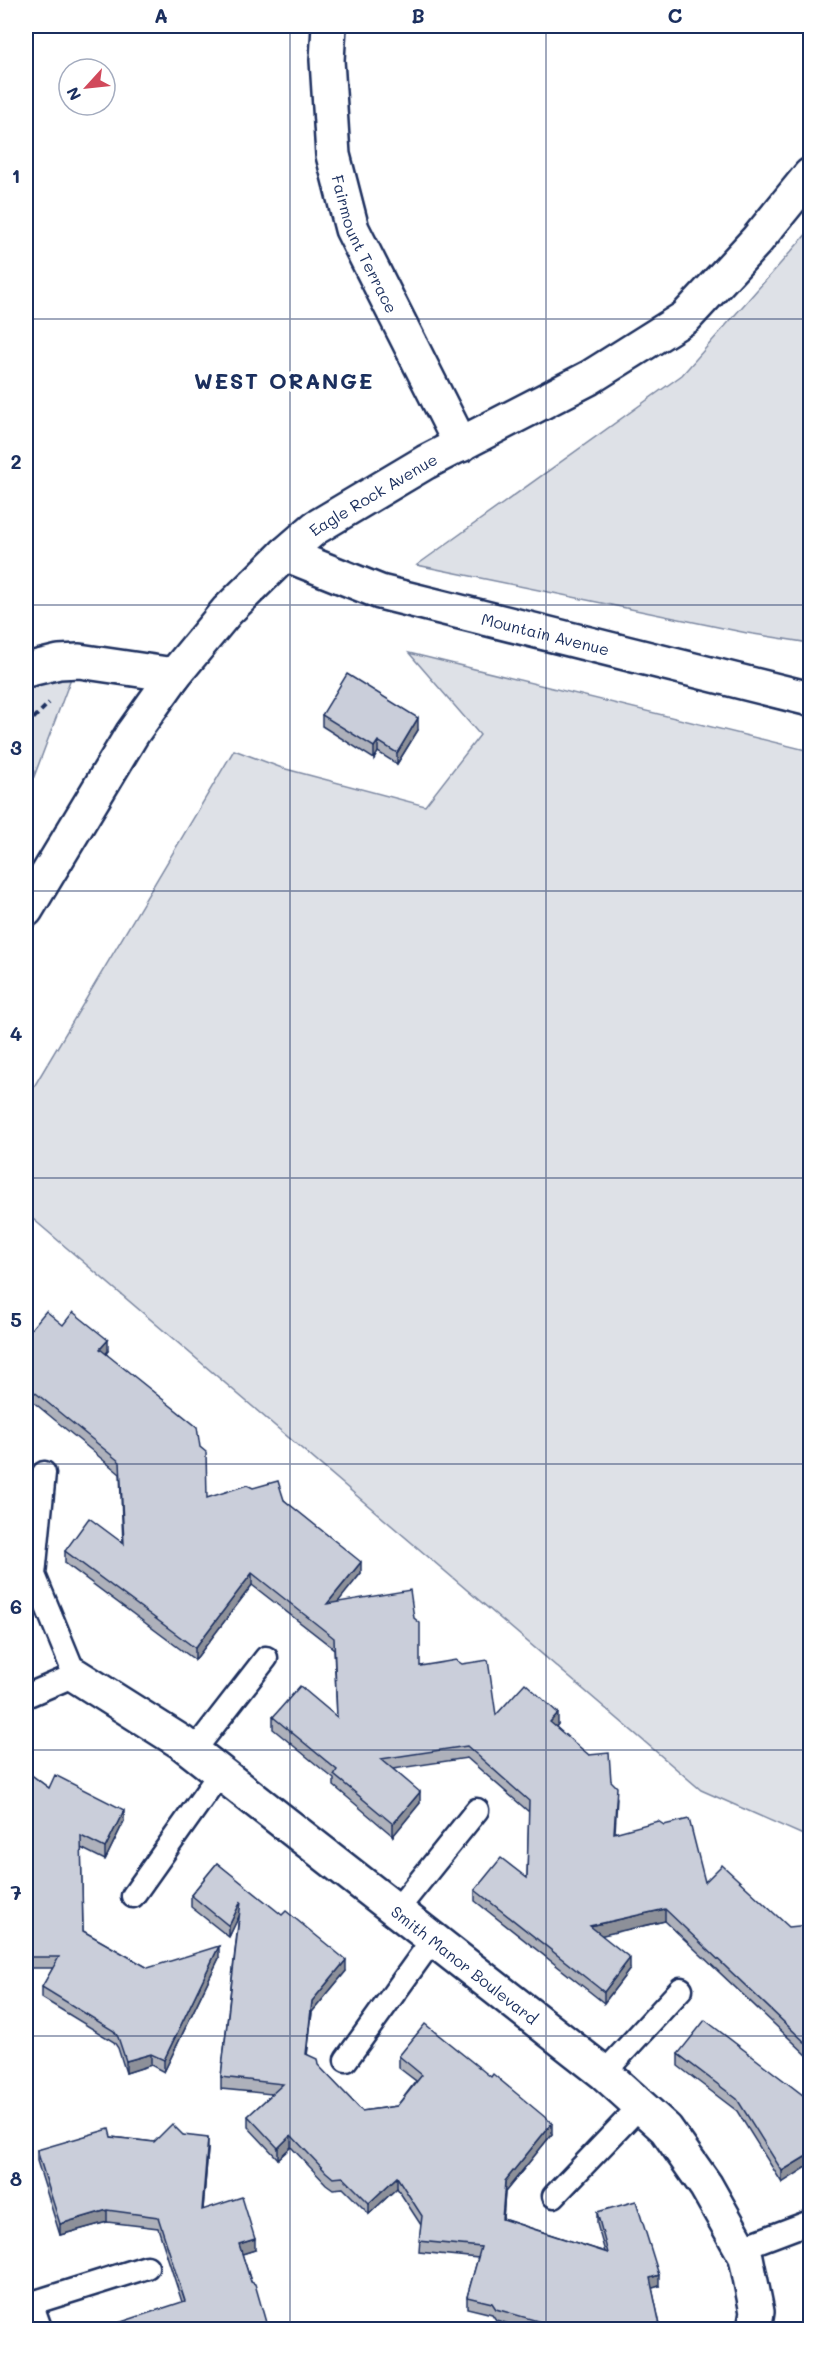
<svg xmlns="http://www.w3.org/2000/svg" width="836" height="2355" font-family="Mali,sans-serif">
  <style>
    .green { fill: #dee1e7; stroke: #7c88a2; stroke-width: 1.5 }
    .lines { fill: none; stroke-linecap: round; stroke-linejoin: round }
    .service-casing { stroke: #1b2f5e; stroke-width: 27 }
    .minor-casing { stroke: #1b2f5e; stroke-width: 38 }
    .primary-casing { stroke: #1b2f5e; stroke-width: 38 }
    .path { stroke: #1b2f5e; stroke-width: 4; stroke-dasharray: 6 4.5; stroke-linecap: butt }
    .service { stroke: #fff; stroke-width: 22 }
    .minor { stroke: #fff; stroke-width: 33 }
    .primary { stroke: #fff; stroke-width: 33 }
    .wall { fill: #aeb1bb; stroke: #1b2f5e; stroke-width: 1.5 }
    .shaded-wall { fill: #8d9099; stroke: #1b2f5e; stroke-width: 1.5 }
    .building { fill: #caceda; stroke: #1b2f5e; stroke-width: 1.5 }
    .grid { fill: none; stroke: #1b2f5e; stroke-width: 1.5; stroke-opacity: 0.55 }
    .labels { text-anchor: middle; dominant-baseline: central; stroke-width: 6; stroke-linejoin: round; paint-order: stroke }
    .street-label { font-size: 16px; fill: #1b2f5e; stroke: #fff }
    .district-label { font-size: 22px; font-weight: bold; letter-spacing: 1.5px; fill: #1b2f5e; stroke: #fff }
    .neatline { fill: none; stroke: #1b2f5e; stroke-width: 2 }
    .grid-label { font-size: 20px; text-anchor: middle; font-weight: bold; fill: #1b2f5e }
  </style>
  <rect width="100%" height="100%" fill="#fff"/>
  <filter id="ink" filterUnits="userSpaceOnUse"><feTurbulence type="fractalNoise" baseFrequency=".0167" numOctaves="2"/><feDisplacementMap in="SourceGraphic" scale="12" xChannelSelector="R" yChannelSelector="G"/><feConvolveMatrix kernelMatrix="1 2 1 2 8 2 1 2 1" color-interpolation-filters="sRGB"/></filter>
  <g filter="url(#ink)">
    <!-- green -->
    <g class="green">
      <polygon points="810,230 810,643 747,633 417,565 682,375"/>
      <polygon points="409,653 810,751 810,1838 701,1790 26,1213 26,1100 234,750 282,768 425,806 480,735"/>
      <polygon points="74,670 26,798 26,680"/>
    </g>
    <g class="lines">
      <!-- service casing -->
      <g class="service-casing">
        <g id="service">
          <polyline points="26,1696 75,1675 34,1575 44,1473"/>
          <polyline points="193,1752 266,1658"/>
          <polyline points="133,1896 220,1773"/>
          <polyline points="396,1911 477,1810"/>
          <polyline points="346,2060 433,1939"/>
          <polyline points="604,2073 681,1989"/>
          <polyline points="554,2196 641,2105"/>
          <polyline points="741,2248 810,2222"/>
          <polyline points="26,2305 147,2267"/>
        </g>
      </g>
      <!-- minor casing -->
      <g class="minor-casing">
        <g id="minor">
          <path id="s1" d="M329,26L327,60L333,155L352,229L461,445"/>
          <path id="s2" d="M285,554L380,592L810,699"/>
          <polyline points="26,670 59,662 79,661 174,675"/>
          <path id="s3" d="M75,1675L181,1742L604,2073L666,2129L706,2186L746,2257L757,2312L754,2330"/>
          <polyline points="26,2305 35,2330"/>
        </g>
      </g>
      <!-- primary casing -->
      <g class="primary-casing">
        <g id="primary">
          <path id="s4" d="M26,910L132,734L174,675L227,611L285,554L315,528L426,462L589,378L686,317L757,240L810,175"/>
        </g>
      </g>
      <!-- path -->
      <polyline class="path" points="26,726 49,703"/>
      <!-- service -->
      <use href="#service" class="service"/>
      <!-- minor -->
      <use href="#minor" class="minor"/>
      <!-- primary -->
      <use href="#primary" class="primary"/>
    </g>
    <!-- wall -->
    <g class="wall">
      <polygon points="322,715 418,730 397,764 378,752 374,759 322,726"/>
      <polygon points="63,1325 108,1351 106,1353 207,1498 253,1488 284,1500 361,1573 337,1602 420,1666 496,1715 558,1724 556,1727 611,1781 617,1798 615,1833 705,1882 810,1948 810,2058 665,1921 601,1935 630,1969 604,2003 475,1901 475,1890 527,1878 529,1812 467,1758 393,1769 420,1803 393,1836 334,1786 334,1779 273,1729 273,1717 337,1716 334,1649 252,1585 195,1660 65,1563 65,1551 123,1543 120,1474 26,1396 26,1335"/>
      <polygon points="26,1771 49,1788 124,1821 105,1860 81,1848 83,1931 148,1968 219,1958 164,2072 151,2065 126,2073 118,2048 114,2042 42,1998 42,1987 53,1968 26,1968"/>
      <polygon points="217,1863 346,1971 312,2012 307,2054 362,2111 397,2106 416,2081 399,2068 399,2056 552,2134 505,2192 503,2219 605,2252 597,2224 597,2212 659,2286 652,2288 661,2330 529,2330 496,2320 492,2314 467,2308 467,2297 478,2258 419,2252 421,2225 397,2188 369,2214 343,2188 333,2189 326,2184 291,2147 278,2159 248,2127 248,2116 272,2094 221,2089 221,2077 239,1915 229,1937 191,1907 191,1895"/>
      <polygon points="678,2054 810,2130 808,2132 782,2183 737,2111 678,2066"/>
      <polygon points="183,2135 208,2149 203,2209 255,2250 242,2254 267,2330 182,2302 158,2228 107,2222 60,2235 37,2161 37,2150 111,2137 154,2142"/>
    </g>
    <!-- shaded-wall -->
    <g class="shaded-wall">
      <polygon points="418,718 418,730 397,764 397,753"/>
      <polygon points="378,741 378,752 374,759 374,747"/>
      <polygon points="108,1340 108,1351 100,1360 100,1349"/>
      <polygon points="361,1562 361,1573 327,1616 327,1604"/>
      <polygon points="252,1573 252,1585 195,1660 195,1648"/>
      <polygon points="558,1713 558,1724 550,1733 550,1722"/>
      <polygon points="420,1792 420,1803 393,1836 393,1824"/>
      <polygon points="124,1810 124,1821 105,1860 105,1848"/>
      <polygon points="241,1901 241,1912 229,1937 229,1926"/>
      <polygon points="665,1909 665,1921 590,1938 590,1926"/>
      <polygon points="219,1946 219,1958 164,2072 164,2060"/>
      <polygon points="630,1958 630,1969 604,2003 604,1992"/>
      <polygon points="346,1960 346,1971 312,2012 306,2065 306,2054 312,2001"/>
      <polygon points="151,2054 151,2065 126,2073 126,2061"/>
      <polygon points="810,2119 810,2130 803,2135 803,2124"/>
      <polygon points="552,2123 552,2134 505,2192 502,2230 505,2181"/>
      <polygon points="291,2135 291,2147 278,2159 278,2148"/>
      <polygon points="208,2138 208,2149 202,2221 202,2210"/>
      <polygon points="810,2154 810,2165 782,2183 782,2171"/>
      <polygon points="397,2177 397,2188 369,2214 369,2203"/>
      <polygon points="107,2210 107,2222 60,2235 60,2224"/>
      <polygon points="255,2239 255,2250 239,2255 239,2244"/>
      <polygon points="659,2275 659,2286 650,2289 650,2278"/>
    </g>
    <!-- building -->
    <g class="building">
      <polygon points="347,674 418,718 397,753 378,741 374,747 322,715"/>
      <polygon points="46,1311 63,1325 73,1312 108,1340 100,1349 197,1427 200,1447 206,1452 207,1498 247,1485 253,1488 278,1481 284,1500 361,1562 327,1604 410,1590 414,1618 420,1623 420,1666 456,1660 462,1664 488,1660 496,1715 525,1683 558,1713 550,1722 589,1755 609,1753 611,1781 617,1787 614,1833 658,1821 664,1825 689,1819 705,1882 722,1865 789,1927 808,1925 810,1948 810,2047 665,1909 590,1926 630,1958 604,1992 475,1890 501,1858 527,1878 529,1801 467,1746 381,1759 420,1792 393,1824 334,1775 337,1770 273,1717 300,1686 337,1717 334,1638 252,1573 195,1648 65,1551 89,1518 124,1544 120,1462 26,1385 26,1335"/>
      <polygon points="26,1771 49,1788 55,1775 124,1810 105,1848 81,1836 83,1931 148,1968 219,1946 164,2060 151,2054 126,2061 118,2037 114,2031 42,1987 59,1957 26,1957"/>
      <polygon points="217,1863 282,1915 286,1911 346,1960 312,2001 306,2054 317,2059 318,2065 362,2111 397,2106 422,2075 399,2056 425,2024 491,2077 493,2074 552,2123 505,2181 502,2219 608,2253 597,2212 636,2201 659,2275 650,2278 661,2330 547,2330 552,2325 496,2309 492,2303 467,2297 481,2247 419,2241 422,2216 397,2177 369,2203 343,2177 333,2178 326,2172 291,2135 278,2148 248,2116 283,2084 221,2077 241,1901 229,1926 191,1895"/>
      <polygon points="705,2020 808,2099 810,2103 810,2119 803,2124 810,2135 810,2154 782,2171 737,2099 678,2054"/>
      <polygon points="172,2124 183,2135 208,2138 202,2210 242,2197 255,2239 239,2244 251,2282 255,2284 267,2326 265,2330 97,2330 185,2301 158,2217 107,2210 60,2224 37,2150 109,2129 111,2137 154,2142"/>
    </g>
  </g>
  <!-- grid -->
  <path class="grid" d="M290,26V2330M546,26V2330M26,319H810M26,605H810M26,891H810M26,1178H810M26,1464H810M26,1750H810M26,2036H810"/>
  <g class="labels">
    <!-- street labels -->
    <g class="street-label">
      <text stroke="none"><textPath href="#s1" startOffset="224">Fairmount Terrace</textPath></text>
      <text stroke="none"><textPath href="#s4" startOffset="549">Eagle Rock Avenue</textPath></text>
      <text stroke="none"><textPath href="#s2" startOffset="273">Mountain Avenue</textPath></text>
      <text stroke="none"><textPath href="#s3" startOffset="486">Smith Manor Boulevard</textPath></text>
    </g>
    <!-- district labels -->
    <g class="district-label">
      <text x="284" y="380">WEST ORANGE</text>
    </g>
  </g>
  <!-- margin -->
  <rect width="836" height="2355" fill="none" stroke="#fff" stroke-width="66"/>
  <!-- north arrow -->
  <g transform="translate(87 87) rotate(243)"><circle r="28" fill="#ffffff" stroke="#a4acbf" stroke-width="1.5"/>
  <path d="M0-4.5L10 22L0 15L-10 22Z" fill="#d1495b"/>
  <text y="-9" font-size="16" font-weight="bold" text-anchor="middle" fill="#1b2f5e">N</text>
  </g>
  <rect x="33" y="33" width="770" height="2289" class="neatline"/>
  <g class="grid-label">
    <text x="161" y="23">A</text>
    <text x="418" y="23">B</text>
    <text x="675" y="23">C</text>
    <text x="16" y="183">1</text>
    <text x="16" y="469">2</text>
    <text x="16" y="755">3</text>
    <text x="16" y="1041">4</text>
    <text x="16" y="1327">5</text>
    <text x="16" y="1614">6</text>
    <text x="16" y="1900">7</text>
    <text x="16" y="2186">8</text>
  </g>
</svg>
